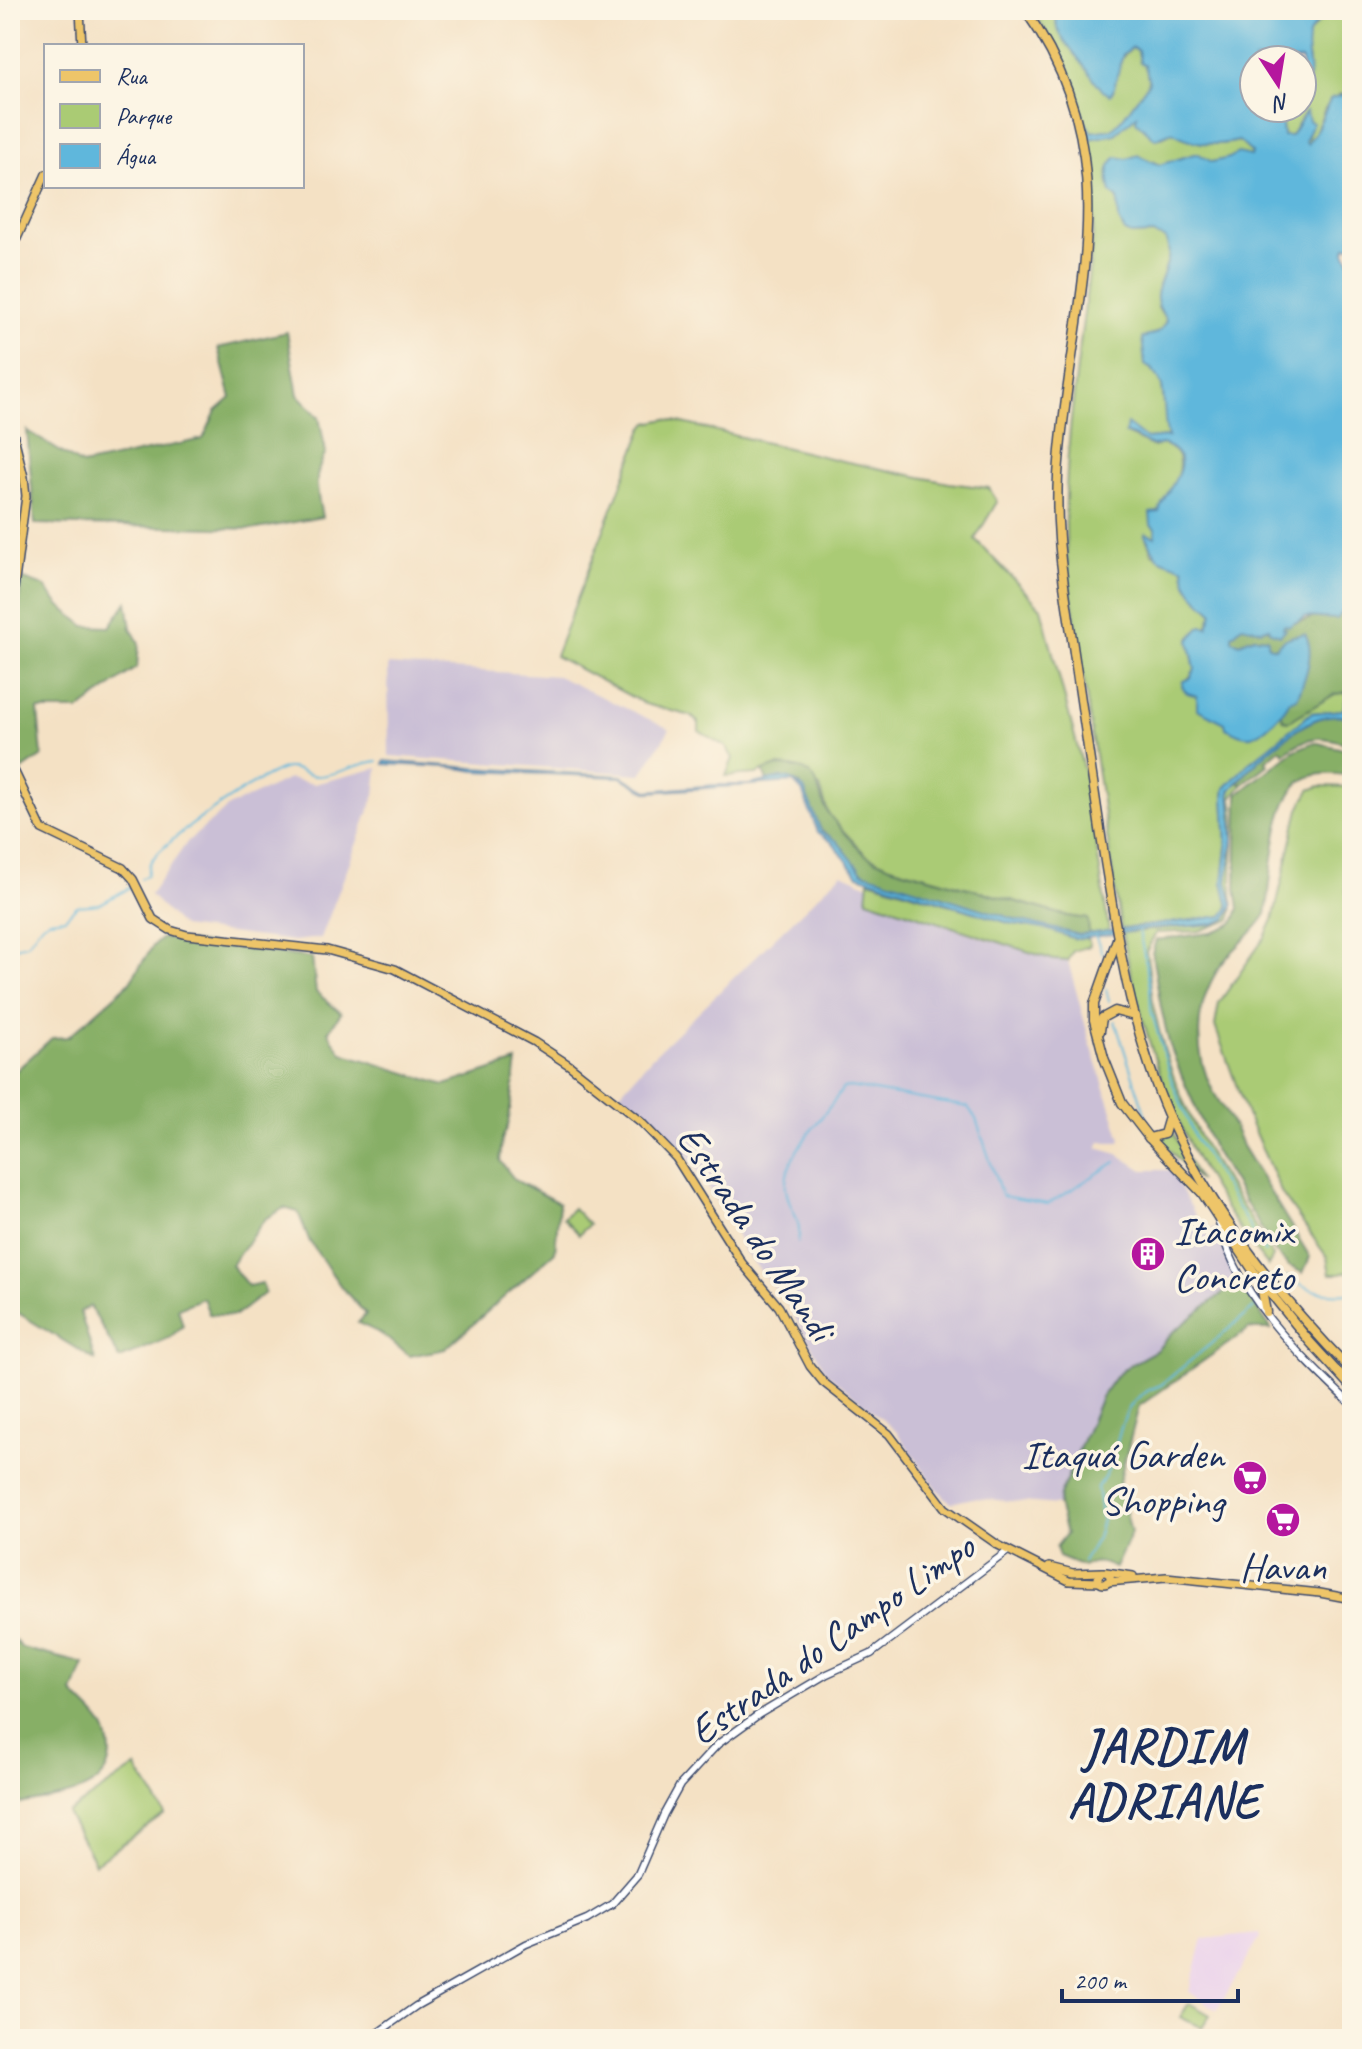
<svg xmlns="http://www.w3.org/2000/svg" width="1362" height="2049" font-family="Caveat,sans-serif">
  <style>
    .built { fill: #ead1ec }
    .industrial { fill: #cabfd6 }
    .green { fill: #aacb74; stroke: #627d69; stroke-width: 2 }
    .forest { fill: #87af66; stroke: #516f62; stroke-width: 2 }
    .water { fill: #5fb7dc; stroke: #3d739d; stroke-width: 2 }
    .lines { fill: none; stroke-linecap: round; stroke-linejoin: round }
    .stream { stroke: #5fb7dc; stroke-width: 2 }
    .minor-casing { stroke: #3c4a6d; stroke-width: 9 }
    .major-casing { stroke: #3c4a6d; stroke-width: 10 }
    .highway-casing { stroke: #3c4a6d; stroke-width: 11 }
    .minor { stroke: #fff; stroke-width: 6 }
    .major { stroke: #eec569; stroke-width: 7 }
    .highway { stroke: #eec569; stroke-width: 8 }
    .labels { text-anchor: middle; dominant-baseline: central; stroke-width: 7; stroke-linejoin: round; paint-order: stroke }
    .poi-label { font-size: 40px; fill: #1b2f5e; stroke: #fcf5e5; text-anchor: start }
    .street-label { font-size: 40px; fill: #1b2f5e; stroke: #fcf5e5 }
    .district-label { font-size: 48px; font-weight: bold; letter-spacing: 2px; fill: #1b2f5e; stroke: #fcf5e5 }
  </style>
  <rect width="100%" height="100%" fill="#fcf5e5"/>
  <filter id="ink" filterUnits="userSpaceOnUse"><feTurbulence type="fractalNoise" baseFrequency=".0125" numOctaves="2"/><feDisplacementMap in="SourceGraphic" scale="16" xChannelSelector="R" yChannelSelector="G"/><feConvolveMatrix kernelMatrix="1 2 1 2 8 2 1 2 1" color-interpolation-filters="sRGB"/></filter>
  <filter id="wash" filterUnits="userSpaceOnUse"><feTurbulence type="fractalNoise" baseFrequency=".006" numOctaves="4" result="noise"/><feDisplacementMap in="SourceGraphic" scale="32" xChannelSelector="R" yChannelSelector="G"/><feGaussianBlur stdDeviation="1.8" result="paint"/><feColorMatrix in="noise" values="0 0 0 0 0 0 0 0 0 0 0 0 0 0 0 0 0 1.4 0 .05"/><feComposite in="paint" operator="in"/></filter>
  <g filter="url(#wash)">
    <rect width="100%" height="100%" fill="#f4e1c4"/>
    <!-- built -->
    <polygon class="built" points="1258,1933 1260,1937 1217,2010 1189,1992 1203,1939"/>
    <!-- industrial -->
    <g class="industrial">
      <polygon points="388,665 557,676 670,729 641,774 389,756"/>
      <polygon points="378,768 375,795 321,938 293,941 182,927 150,895 188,841 230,806 289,779 314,784"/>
      <polygon points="842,873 868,885 867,899 976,936 1053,960 1068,961 1090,1042 1121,1139 1120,1142 1100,1142 1097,1148 1118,1154 1143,1170 1171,1170 1206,1235 1214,1227 1239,1280 1172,1333 1157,1350 1128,1366 1101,1397 1058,1505 973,1498 951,1503 938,1490 896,1431 827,1373 786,1302 744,1251 734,1228 689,1158 666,1132 620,1093 652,1057"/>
    </g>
    <!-- green -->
    <g class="green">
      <path d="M1033,10H1055L1057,28L1112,85C1122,70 1115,60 1133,47L1138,50L1140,62L1145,64L1149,82L1122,119L1112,129L1092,132L1085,122L1066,67Z"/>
      <path d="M1329,10H1352V98L1346,94H1340L1325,108L1315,133L1307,144L1305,142C1312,132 1309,122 1305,112L1291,136H1283L1282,123L1285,113L1293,108H1302V91C1308,84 1310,69 1309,60C1309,56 1306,52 1306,48C1305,29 1322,23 1329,10Z"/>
      <path d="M1133,115H1137L1158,139L1172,132C1192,144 1218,147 1239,141L1252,153L1251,156L1212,162L1194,154L1160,165L1138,155L1127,159L1118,203L1120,210L1119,221L1131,235L1153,234L1164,238L1168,243L1170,258L1165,268L1158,307L1166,320C1164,328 1159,332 1152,335L1153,368L1161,380L1168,437L1146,439L1130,428L1125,434L1154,447L1162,444C1183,452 1180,462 1177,482L1172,486L1159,512L1151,513L1157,530L1155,537L1145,535L1152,553L1184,568C1185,590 1197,598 1213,612L1207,627L1201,626L1189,640L1195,669L1187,681L1197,696V709L1257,734L1281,713L1284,720L1289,721L1335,694L1348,692L1343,710L1311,713L1248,764L1225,788L1224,797L1227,847L1223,882L1229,907L1223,916L1121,929L1069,580C1056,460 1084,343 1094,223V181L1089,139L1115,134Z"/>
      <polygon points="666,419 838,460 949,483 989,488 997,502 975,539 1041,608 1087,783 1109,931 1089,934 1087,919 1067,916 890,866 866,855 829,816 820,787 777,766 756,774 726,776 733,758 726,747 699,731 699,723 691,716 645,704 555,656 643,429 648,423"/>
      <path d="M1239,782L1242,785L1232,798C1238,829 1231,858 1232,888C1232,901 1235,907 1230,920L1199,931L1156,933L1146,952C1150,972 1151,993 1155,1013C1165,1060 1185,1110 1208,1152C1228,1188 1254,1220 1273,1257L1268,1266C1184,1164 1149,1062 1122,933L1213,924L1226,919L1232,910L1227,882L1233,839L1229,796L1232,787Z"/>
      <polygon points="1320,786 1352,787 1352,828 1346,889 1352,916 1352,1270 1340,1274 1330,1274 1327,1257 1282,1194 1247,1115 1215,1026 1219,1003 1265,937 1273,920 1299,809 1310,790"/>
      <polygon points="869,880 1009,923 1049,930 1075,939 1088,938 1090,946 1073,951 1068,961 1054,960 867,899"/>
      <polygon points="1171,1128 1199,1181 1161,1141"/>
      <polygon points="573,1208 589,1225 579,1234 563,1218"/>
      <polygon points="136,1767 165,1814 95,1863 67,1813"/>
      <polygon points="1189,2003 1210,2015 1202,2028 1180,2017"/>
    </g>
    <!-- forest -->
    <g class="forest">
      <path d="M287,332L298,395L319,417L326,453C312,477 317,491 322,517L257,529L35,524L27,431L82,465L203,439L216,411L231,398L218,348Z"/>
      <polygon points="21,578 44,586 60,606 85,626 110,627 127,602 131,628 139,643 137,667 79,710 38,710 42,756 22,770 10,745 10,660 18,629"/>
      <path d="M1349,597L1352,599V679L1348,692L1335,694L1289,721L1284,720L1281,713L1309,663L1293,636L1276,648L1268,647V638L1254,637L1240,643L1232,640V635L1242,625C1257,629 1268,629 1282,628L1284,625C1306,621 1326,614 1347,606Z"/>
      <path d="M1331,715L1352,717V745C1321,736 1311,733 1284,753L1280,749L1266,761L1268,765L1242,785L1239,782C1257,757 1300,721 1331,715Z"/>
      <path d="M1314,742L1352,751V776C1338,774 1323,772 1309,777C1271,791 1273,880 1266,914C1253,936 1230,949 1217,971C1195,1007 1193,1052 1213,1091C1223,1109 1236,1126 1242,1146L1310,1257L1303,1273L1289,1266L1276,1253L1214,1150L1182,1077L1169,1043L1161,1008L1152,954L1156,940L1211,933L1230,925L1235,920L1239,908L1236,889L1238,794L1293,751Z"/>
      <path d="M777,766C829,767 810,789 831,817C835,822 861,851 866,855C873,859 882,862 890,866L1067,916L1088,919L1089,934L1079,935L1017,920L869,876L855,866L836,841L821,830L800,784L789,779L767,781L763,771Z"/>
      <polygon points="162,938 312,958 316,992 341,1013 328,1032 342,1053 445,1085 517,1062 508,1126 502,1139 500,1161 515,1180 559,1203 555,1252 445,1349 410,1356 380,1333 358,1323 366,1314 342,1288 310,1242 298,1212 284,1208 265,1219 231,1265 248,1286 262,1283 265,1293 235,1316 209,1314 203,1298 178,1308 183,1326 169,1338 120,1359 90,1306 80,1312 95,1360 10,1308 10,1076 52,1038 68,1037 129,983 153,946"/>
      <path d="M1239,1280L1271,1329H1249L1139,1406L1119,1482L1131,1533L1115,1568C1102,1562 1095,1560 1083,1567L1059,1557L1056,1547L1066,1534L1058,1505L1060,1495L1101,1397L1116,1376L1128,1366L1157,1350L1172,1333Z"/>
      <path d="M10,1636L22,1648L84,1664L73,1693C82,1704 101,1718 106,1732C128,1797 53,1797 10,1805Z"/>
    </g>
    <!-- water -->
    <g class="water">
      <path d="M1055,10H1329C1324,20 1312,24 1309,35C1302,55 1318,72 1302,91V60H1254V108H1293L1291,112L1285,114L1282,124L1283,136H1291L1306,111L1309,121L1313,123L1305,141L1307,144L1315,133L1331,98L1347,94L1352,98V247L1346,246L1345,251L1352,266V302L1347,306L1352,346V587L1347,606L1337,619L1305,617L1289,626L1284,625L1283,628L1286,629L1280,635L1271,632L1269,627L1261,630L1242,626L1232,635V640L1240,643L1254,637L1268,638V646L1276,648C1283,637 1292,636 1305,634C1316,651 1305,680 1297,698L1289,701C1287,710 1261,735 1251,736C1242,737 1234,732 1226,728L1225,723L1197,709V696L1187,693L1182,687L1183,681L1191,678L1195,669L1189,640L1201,626L1208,627L1213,612C1196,596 1186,592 1184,568C1154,555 1162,567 1145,535L1146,533L1155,537L1156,530L1151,525L1150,513L1159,512C1162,491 1203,460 1163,444C1147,450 1140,435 1125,434L1127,424L1146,439L1168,437C1160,412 1172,379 1145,365L1142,338C1153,335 1163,332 1166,320C1162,311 1156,305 1157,295C1159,275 1177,257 1164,238L1153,234L1131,235L1125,232L1119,221L1118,199L1111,193C1108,179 1105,167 1117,157L1127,159L1138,155L1159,165L1194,154H1199L1212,162L1229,158L1238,153L1251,156L1252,153L1239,141C1218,147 1192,144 1172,132L1155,139L1136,121L1137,115L1115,134L1089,139L1085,122L1092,132L1112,129L1122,119L1149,82L1145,65L1140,62L1138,51L1133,47L1123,54L1113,91L1110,95L1103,91L1062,37L1057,28Z"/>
      <path d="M1352,679V717C1341,716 1330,714 1320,718C1290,728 1249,767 1230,791L1233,839L1227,882L1233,905L1226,919L1213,924L1150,929L1085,938L1076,939L1049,930L1009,923L858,875L833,843L818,832L802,791L793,782L647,792L621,777L476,771L451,767L384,764L385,761L473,768L621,776L648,791L716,785H749L781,778L790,779L804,789L821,831L837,841L862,872L1017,920L1079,935L1223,916L1229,907L1223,882L1227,847L1224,797L1225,788L1248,764L1311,713L1343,710Z"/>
    </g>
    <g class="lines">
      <!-- stream -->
      <g class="stream">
        <path d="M141,879L147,875C148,871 148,867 150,863C161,842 263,772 287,768C297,767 307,776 317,776C335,776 358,763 378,761"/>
        <polyline points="1139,930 1150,986 1151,1010 1171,1079 1195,1138 1265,1252"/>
        <polyline points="1095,935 1102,953"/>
        <polyline points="10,948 27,944 42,924 49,920 65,918 77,906 100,904 131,887"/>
        <polyline points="1106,989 1109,1001"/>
        <polyline points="1115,1021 1149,1126"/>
        <path d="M798,1242C803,1218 789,1211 786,1189C782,1155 827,1115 843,1088L850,1087L968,1107L976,1119L1002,1196L1048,1204L1116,1162"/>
        <path d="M1287,1276C1311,1292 1323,1295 1352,1293"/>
        <path d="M1083,1562L1097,1538L1102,1520L1097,1487C1128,1449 1108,1402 1161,1385L1254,1308"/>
      </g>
    </g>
  </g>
  <g filter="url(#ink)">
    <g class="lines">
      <!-- minor casing -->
      <g class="minor-casing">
        <g id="minor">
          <path d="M1218,1219C1235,1294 1298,1354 1352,1405"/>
          <polyline points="369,2039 416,2006 526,1944 587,1919 612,1904 638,1874 664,1814 680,1785 718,1744 758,1715 827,1674 871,1654 1008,1551"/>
        </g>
      </g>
      <!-- major casing -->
      <g class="major-casing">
        <g id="major">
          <polyline points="80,10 82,46"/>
          <polyline points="10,254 46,174"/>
          <polyline points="10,420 24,477 26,496 10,619"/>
          <polyline points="10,762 42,829 123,868 133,879 153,919 170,930 187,935 327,950 395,969 534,1042 569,1065 641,1122 676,1158 742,1263 779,1307 810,1366 823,1382 889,1434 945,1508 998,1545 1069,1581 1100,1582"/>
          <polyline points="1049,1567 1073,1573 1102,1572"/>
          <polyline points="1106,1572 1133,1576"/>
          <circle cx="1104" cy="1578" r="6"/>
          <polyline points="1107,1582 1166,1577 1320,1593 1352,1599"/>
        </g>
      </g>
      <!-- highway casing -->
      <g class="highway-casing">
        <g id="highway">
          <path d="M1025,10C1135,165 1068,306 1058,476C1056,512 1059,549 1064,585C1076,669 1089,752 1101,836C1116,932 1130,1028 1169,1117C1211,1212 1280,1298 1352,1371"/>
          <polyline points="1117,939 1094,1004 1094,1020 1104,1058 1122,1103 1149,1138 1202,1193 1256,1275 1310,1342 1352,1388"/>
          <polyline points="1100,1031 1102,1018 1115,1011 1134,1016"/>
          <polyline points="1149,1138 1164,1134 1169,1117"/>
          <polyline points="1266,1312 1262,1291 1269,1288"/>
        </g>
      </g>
      <!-- minor -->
      <use href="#minor" class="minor"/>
      <!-- major -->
      <use href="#major" class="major"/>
      <!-- highway -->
      <use href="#highway" class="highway"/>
    </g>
  </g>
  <!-- icons -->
  <defs>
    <g id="building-disc" transform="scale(1.8)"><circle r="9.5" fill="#b5179e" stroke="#fcf5e5"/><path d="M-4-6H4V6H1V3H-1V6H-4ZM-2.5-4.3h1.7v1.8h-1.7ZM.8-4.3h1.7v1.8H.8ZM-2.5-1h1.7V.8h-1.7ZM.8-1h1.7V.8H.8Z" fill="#fff"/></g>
    <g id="supermarket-disc" transform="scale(1.8)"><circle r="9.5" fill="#b5179e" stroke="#fcf5e5"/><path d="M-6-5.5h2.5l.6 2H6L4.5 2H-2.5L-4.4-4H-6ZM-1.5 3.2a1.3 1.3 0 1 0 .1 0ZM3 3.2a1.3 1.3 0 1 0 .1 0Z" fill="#fff"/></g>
  </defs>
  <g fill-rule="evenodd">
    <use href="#building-disc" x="1148" y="1254"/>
    <use href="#supermarket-disc" x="1250" y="1478"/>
    <use href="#supermarket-disc" x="1283" y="1520"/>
  </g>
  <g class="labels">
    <!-- poi labels -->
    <g class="poi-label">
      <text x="1174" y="1231">Itacomix<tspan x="1174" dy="46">Concreto</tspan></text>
      <text x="1224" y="1455" text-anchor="end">Itaquá Garden<tspan x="1224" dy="46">Shopping</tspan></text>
      <text x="1283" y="1567" text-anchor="middle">Havan</text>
    </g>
    <!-- street labels -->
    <g class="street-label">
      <text transform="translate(756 1233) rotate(56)">Estrada do Mandi</text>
      <text transform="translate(832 1639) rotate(-35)">Estrada do Campo Limpo</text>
    </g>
    <!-- district labels -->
    <g class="district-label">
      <text x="1164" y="1746">JARDIM<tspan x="1164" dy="55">ADRIANE</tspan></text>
    </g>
  </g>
  <!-- margin -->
  <rect width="1362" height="2049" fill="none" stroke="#fcf5e5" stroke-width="40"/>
  <!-- legend -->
  <rect x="44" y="44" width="260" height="144" fill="#fcf5e5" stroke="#a2a6af" stroke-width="2"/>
  <rect x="60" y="70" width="40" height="12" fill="#eec569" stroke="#a2a6af" stroke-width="2"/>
  <text x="116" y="84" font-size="24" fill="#1b2f5e">Rua</text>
  <rect x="60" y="104" width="40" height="24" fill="#aacb74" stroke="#a2a6af" stroke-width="2"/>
  <text x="116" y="124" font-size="24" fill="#1b2f5e">Parque</text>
  <rect x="60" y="144" width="40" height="24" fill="#5fb7dc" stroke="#a2a6af" stroke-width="2"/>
  <text x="116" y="164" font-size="24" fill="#1b2f5e">Água</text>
  <!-- north arrow -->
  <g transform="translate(1278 84) rotate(168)"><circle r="38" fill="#fcf5e5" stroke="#a2a6af" stroke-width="2"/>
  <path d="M0-6L14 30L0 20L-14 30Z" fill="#b5179e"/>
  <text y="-12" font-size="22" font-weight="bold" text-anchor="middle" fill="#1b2f5e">N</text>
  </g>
  <!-- scale -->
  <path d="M1062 1989v12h176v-12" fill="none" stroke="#1b2f5e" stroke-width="4"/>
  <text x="1074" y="1989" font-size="24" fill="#1b2f5e" stroke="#fcf5e5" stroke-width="6" paint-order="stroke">200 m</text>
</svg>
